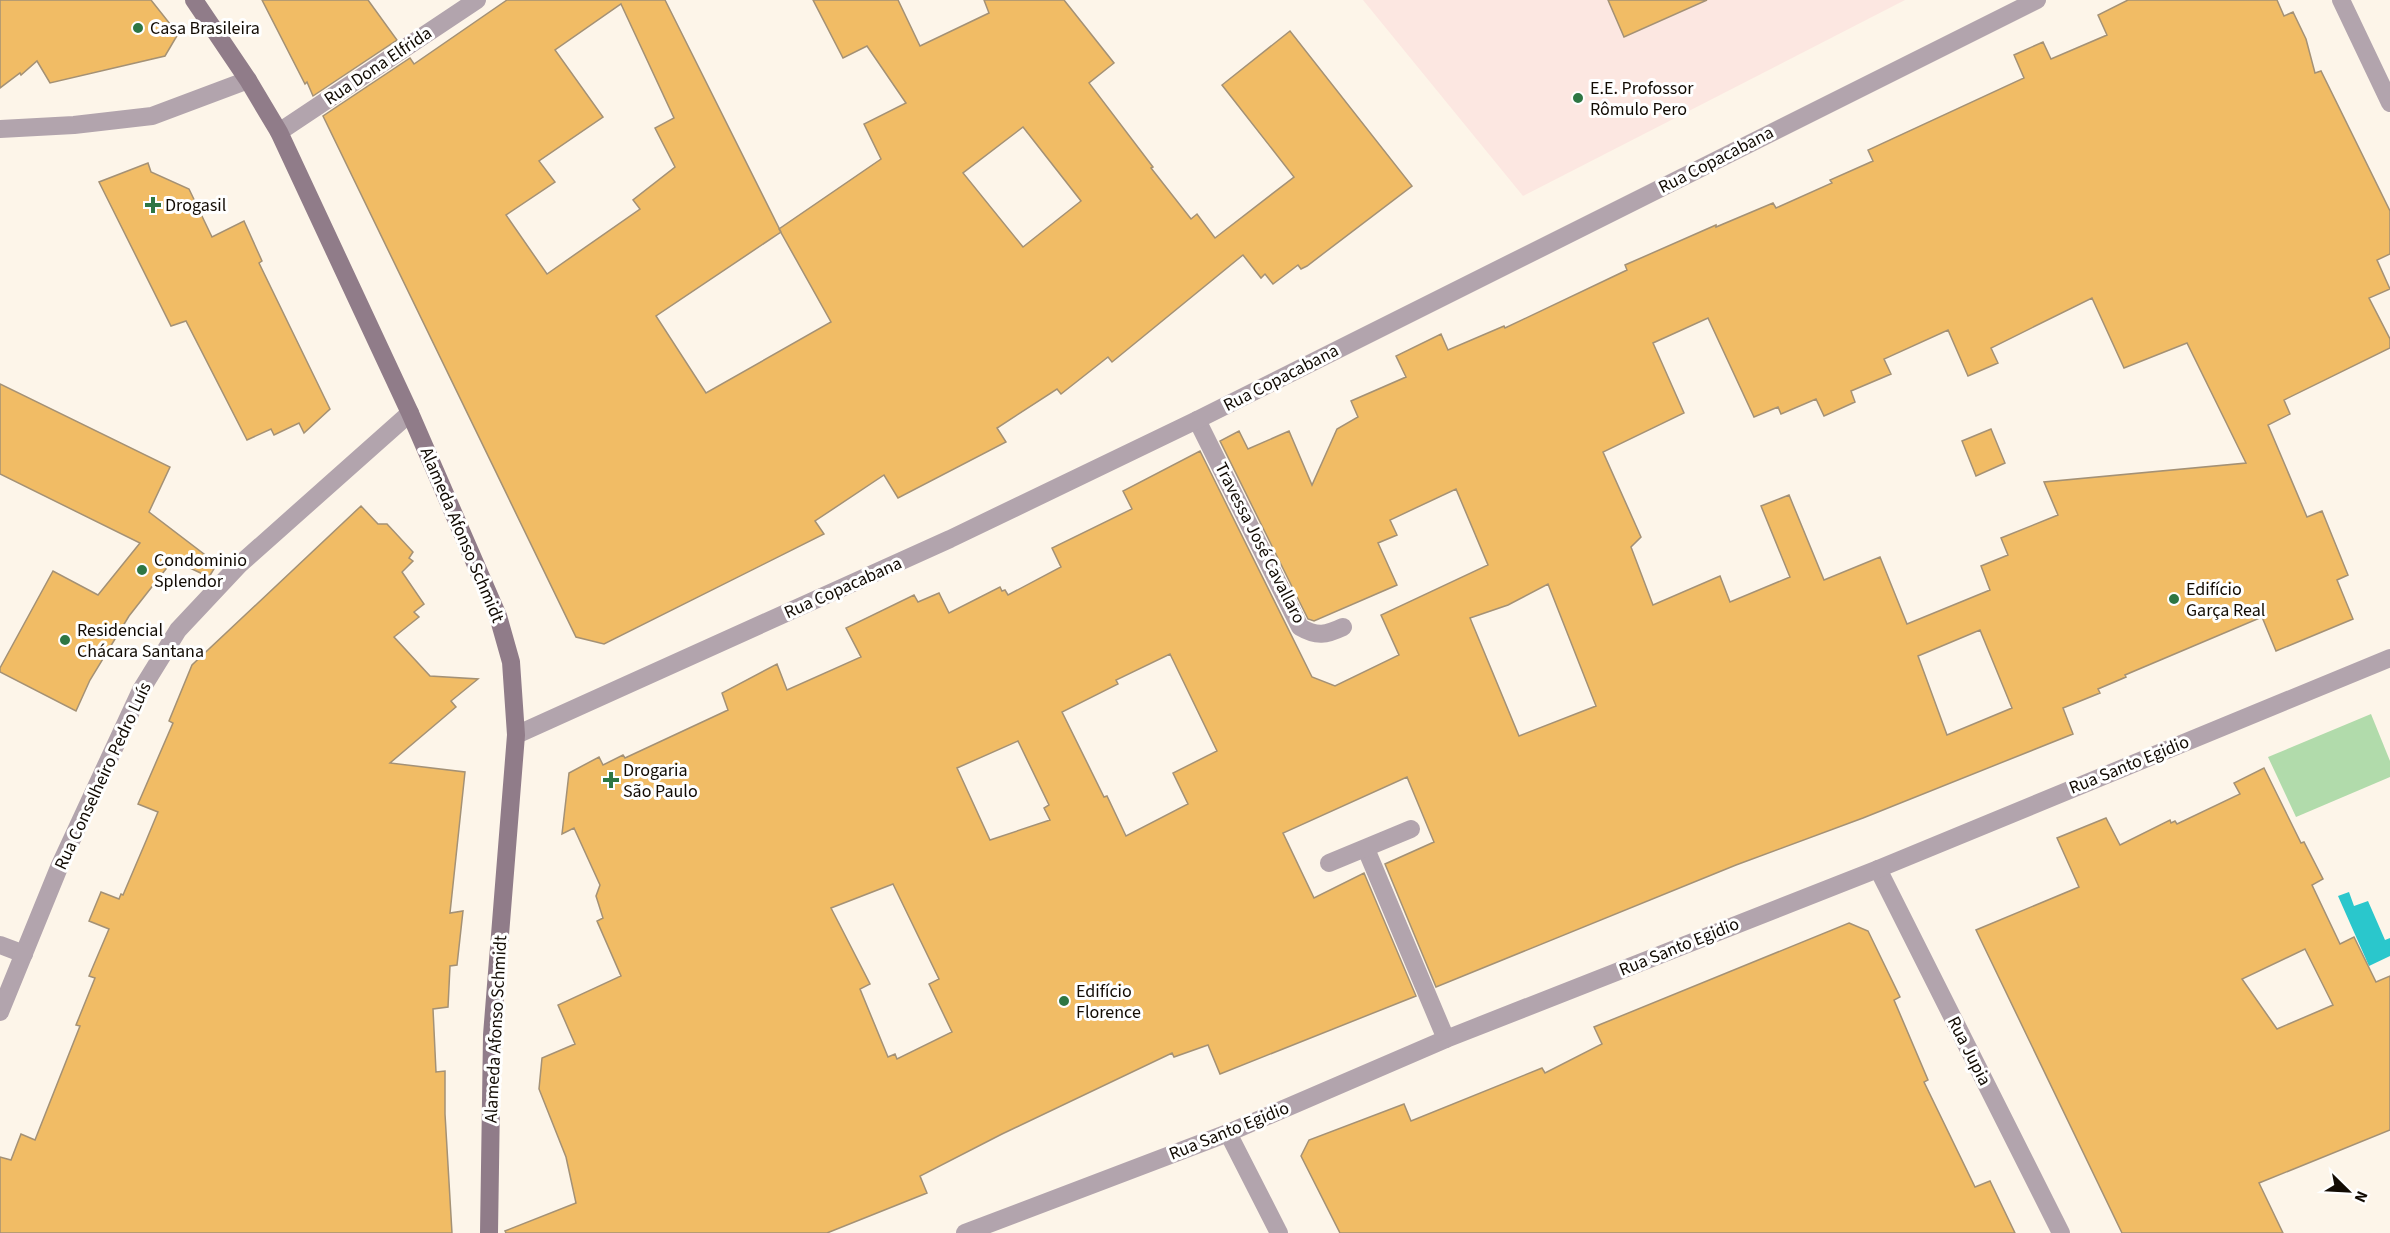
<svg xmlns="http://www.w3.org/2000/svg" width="2390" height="1233" font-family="'Source Sans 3',sans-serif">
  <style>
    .education { fill: #fce7e1 }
    .green { fill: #b1dbab }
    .water { fill: #2ac7cc }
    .building { fill: #f1bc65; stroke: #a49175; stroke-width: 1.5; fill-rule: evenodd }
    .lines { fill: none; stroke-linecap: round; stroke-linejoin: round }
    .minor { stroke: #b2a4ad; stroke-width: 18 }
    .secondary { stroke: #907c89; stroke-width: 18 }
    .poi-dot { fill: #2e7643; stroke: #fff; stroke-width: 2 }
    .labels { text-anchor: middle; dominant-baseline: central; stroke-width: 6; stroke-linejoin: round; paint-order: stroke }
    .poi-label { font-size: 18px; fill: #120b03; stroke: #fff; text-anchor: start }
    .street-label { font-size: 18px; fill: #120b03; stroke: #fff }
  </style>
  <rect width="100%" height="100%" fill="#fdf5e9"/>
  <!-- education -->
  <polygon class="education" points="1363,0 1905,0 1523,196"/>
  <!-- green -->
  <polygon class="green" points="2371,714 2390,761 2390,777 2296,817 2268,757"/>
  <!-- water -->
  <polygon class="water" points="2349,892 2354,906 2368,901 2385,940 2390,938 2390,956 2369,966 2338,896"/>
  <!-- building -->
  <g class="building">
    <polygon points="0,0 151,0 178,34 165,56 50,83 37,61 21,75 20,73 0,88"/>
    <polygon points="262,0 368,0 397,40 313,96 307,82 305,84"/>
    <path d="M507,0H665L781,232L656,316L706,393L831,322L779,229L881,159L864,124L906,103L867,46L843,58L813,0H898L920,46L989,13L984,0H1064L1114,63L1089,83L1153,167L1151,168L1191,219L1197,214L1215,238L1294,177L1222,85L1290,31L1412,186L1307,266L1301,269L1298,265L1273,284L1265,274L1261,278L1243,255L1112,362L1108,357L1061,394L1057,389L997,428L1006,442L898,498L884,475L815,521L824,534L604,644L576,637L323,116L410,58L414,64ZM621,4L674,118L655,128L675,167L633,200L640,209L547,274L506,215L555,182L539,161L603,117L555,50ZM1023,127L1081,201L1023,247L963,173Z"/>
    <polygon points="1608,0 1707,0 1624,37"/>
    <path d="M2128,0H2277L2284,16L2293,12L2306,39L2315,73L2321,71L2390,211V254L2377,260L2390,289L2369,298L2390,339V348L2284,400L2290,414L2268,425L2307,517L2322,511L2348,575L2337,580L2353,619L2276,651L2262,617L2125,675L2126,677L2098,689L2100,693L2063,708L2073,734L1863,818L1736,865L1436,987L1385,864L1434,842L1407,777L1283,833L1314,898L1364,873L1416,996L1220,1074L1208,1045L1174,1057L1172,1053L1002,1134L920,1176L927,1193L827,1233H506L505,1231L576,1203L566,1157L539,1089L542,1058L575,1044L558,1005L621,976L597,921L603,918L596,896L600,885L574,828L562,834L569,773L599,757L603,765L623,755L625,758L728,710L722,693L777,664L787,690L861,657L846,628L914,595L918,602L939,593L949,613L1000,587L1002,591L1005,590L1008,595L1061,567L1052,548L1132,509L1123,491L1200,451L1312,677L1335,686L1399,655L1381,615L1488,565L1456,489L1390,520L1397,535L1378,543L1397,585L1314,621L1308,619L1220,441L1239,431L1248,449L1289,431L1312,485L1337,429L1358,417L1351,401L1406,377L1396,356L1441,334L1448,350L1504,326L1505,328L1627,270L1625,265L1716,225V227L1773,203L1776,208L1832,183L1830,180L1873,161L1868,150L2024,78L2014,55L2043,42L2051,59L2107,35L2098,15ZM2092,298L2124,368L2187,343L2246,463L2044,482L2058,515L2001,538L2008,555L1981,566L1990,590L1907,624L1880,557L1824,580L1789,495L1761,506L1790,577L1730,602L1720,576L1653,605L1631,547L1641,537L1603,452L1684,413L1653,343L1708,318L1754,417L1778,407L1781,414L1816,399L1824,416L1855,402L1851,391L1891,374L1884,359L1948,330L1968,376L1998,363L1991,348ZM1548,584L1596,706L1519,736L1470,618L1508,605ZM1980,630L2012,708L1947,735L1918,656ZM1170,654L1217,751L1173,773L1188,804L1126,836L1107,796L1104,797L1062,712L1118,684L1116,680ZM1018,741L1049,805L1044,808L1050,820L990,840L957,768ZM893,884L939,979L929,984L952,1032L897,1059L895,1054L888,1057L860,989L870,984L831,908Z"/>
    <polygon points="148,163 151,172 189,189 212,237 244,221 262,261 259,263 330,409 304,433 299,423 274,435 271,429 247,440 186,321 171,326 99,182"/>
    <polygon points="0,384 170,467 149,512 217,564 209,577 173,560 129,616 90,680 76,711 0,672 0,668 53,571 98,595 140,543 0,474"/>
    <polygon points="1991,429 2005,463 1976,476 1962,441"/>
    <polygon points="361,506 378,524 387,524 413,552 409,558 413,561 402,572 424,604 414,612 419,617 394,637 430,676 478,679 451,701 456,707 390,763 465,772 450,913 463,911 457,965 450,966 448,1007 433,1009 436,1072 445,1071 445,1114 452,1233 0,1233 0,1157 11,1160 21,1134 35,1140 80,1026 76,1025 95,978 89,976 109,929 89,921 101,892 119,899 121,894 123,895 146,841 158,812 138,804 173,723 169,721 192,665"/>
    <path d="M2264,768L2301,843L2304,842L2323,879L2312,885L2340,944L2354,937L2376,982L2390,976V1130L2259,1183L2283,1233H2122L1976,930L2079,887L2057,838L2106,818L2120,845L2170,820L2171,823L2175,821L2177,824L2240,794L2234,783ZM2305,949L2333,1005L2277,1029L2242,979Z"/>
    <polygon points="1849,923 1868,931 1900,997 1894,1000 1928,1080 1924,1082 1975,1187 1990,1181 2015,1233 1340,1233 1301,1156 1309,1140 1404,1104 1411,1121 1542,1068 1545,1073 1602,1044 1594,1027"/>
  </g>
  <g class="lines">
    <!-- minor -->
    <g class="minor">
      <polyline points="2341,0 2390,103"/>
      <polyline points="0,129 74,125 152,116 248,80"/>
      <polyline points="279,132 477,0"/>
      <path d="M1197,420L1300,627C1317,637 1326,635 1343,627"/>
      <polyline points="516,735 950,539 1197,420 2037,0"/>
      <polyline points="1366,849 1446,1039"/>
      <polyline points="1329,863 1411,829"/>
      <polyline points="1878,869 2061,1233"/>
      <polyline points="0,945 24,954"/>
      <polyline points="0,1012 60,865 141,690 178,630 239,565 410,413"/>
      <polyline points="1228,1133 1279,1233"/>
      <polyline points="965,1233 1228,1133 1446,1039 1878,869 2390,658"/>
    </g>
    <!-- secondary -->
    <polyline class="secondary" points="194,0 248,80 279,132 410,413 498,616 511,662 516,735 492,1035 489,1233"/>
  </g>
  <!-- markers -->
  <g class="poi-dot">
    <circle cx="138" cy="28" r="6"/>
    <circle cx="1578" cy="98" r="6"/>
    <path d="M150 196h6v6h6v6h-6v6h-6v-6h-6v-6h6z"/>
    <circle cx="142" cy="570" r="6"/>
    <circle cx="2174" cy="599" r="6"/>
    <circle cx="65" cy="640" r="6"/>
    <path d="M608 771h6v6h6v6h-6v6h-6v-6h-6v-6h6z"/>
    <circle cx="1064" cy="1001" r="6"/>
  </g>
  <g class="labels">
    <!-- poi labels -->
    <g class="poi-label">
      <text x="150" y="28">Casa Brasileira</text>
      <text x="1590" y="88">E.E. Profossor<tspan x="1590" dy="21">Rômulo Pero</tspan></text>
      <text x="165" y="205">Drogasil</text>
      <text x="154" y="560">Condominio<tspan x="154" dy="21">Splendor</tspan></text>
      <text x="2186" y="589">Edifício<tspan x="2186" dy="21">Garça Real</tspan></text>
      <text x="77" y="630">Residencial<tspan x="77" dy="21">Chácara Santana</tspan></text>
      <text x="623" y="770">Drogaria<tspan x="623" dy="21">São Paulo</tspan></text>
      <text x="1076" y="991">Edifício<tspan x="1076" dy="21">Florence</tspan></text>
    </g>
    <!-- street labels -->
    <g class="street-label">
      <text transform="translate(378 66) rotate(-34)">Rua Dona Elfrida</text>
      <text transform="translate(1716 160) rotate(-27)">Rua Copacabana</text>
      <text transform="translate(1281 378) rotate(-27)">Rua Copacabana</text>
      <text transform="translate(462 535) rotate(67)">Alameda Afonso Schmidt</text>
      <text transform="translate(1260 543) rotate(63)">Travessa José Cavallaro</text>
      <text transform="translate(843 588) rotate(-24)">Rua Copacabana</text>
      <text transform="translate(2129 765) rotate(-22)">Rua Santo Egidio</text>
      <text transform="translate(103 776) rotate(-65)">Rua Conselheiro Pedro Luís</text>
      <text transform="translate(1679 947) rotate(-22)">Rua Santo Egidio</text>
      <text transform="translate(496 1029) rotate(-87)">Alameda Afonso Schmidt</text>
      <text transform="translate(1969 1051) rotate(63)">Rua Jupia</text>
      <text transform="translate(1229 1131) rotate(-22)">Rua Santo Egidio</text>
    </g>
  </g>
  <!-- north arrow -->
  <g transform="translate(2348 1191) rotate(114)" stroke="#ffffff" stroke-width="4.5" paint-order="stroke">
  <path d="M0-4.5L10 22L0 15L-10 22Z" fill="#120b03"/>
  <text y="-9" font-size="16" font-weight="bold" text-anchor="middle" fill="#120b03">N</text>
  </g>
</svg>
